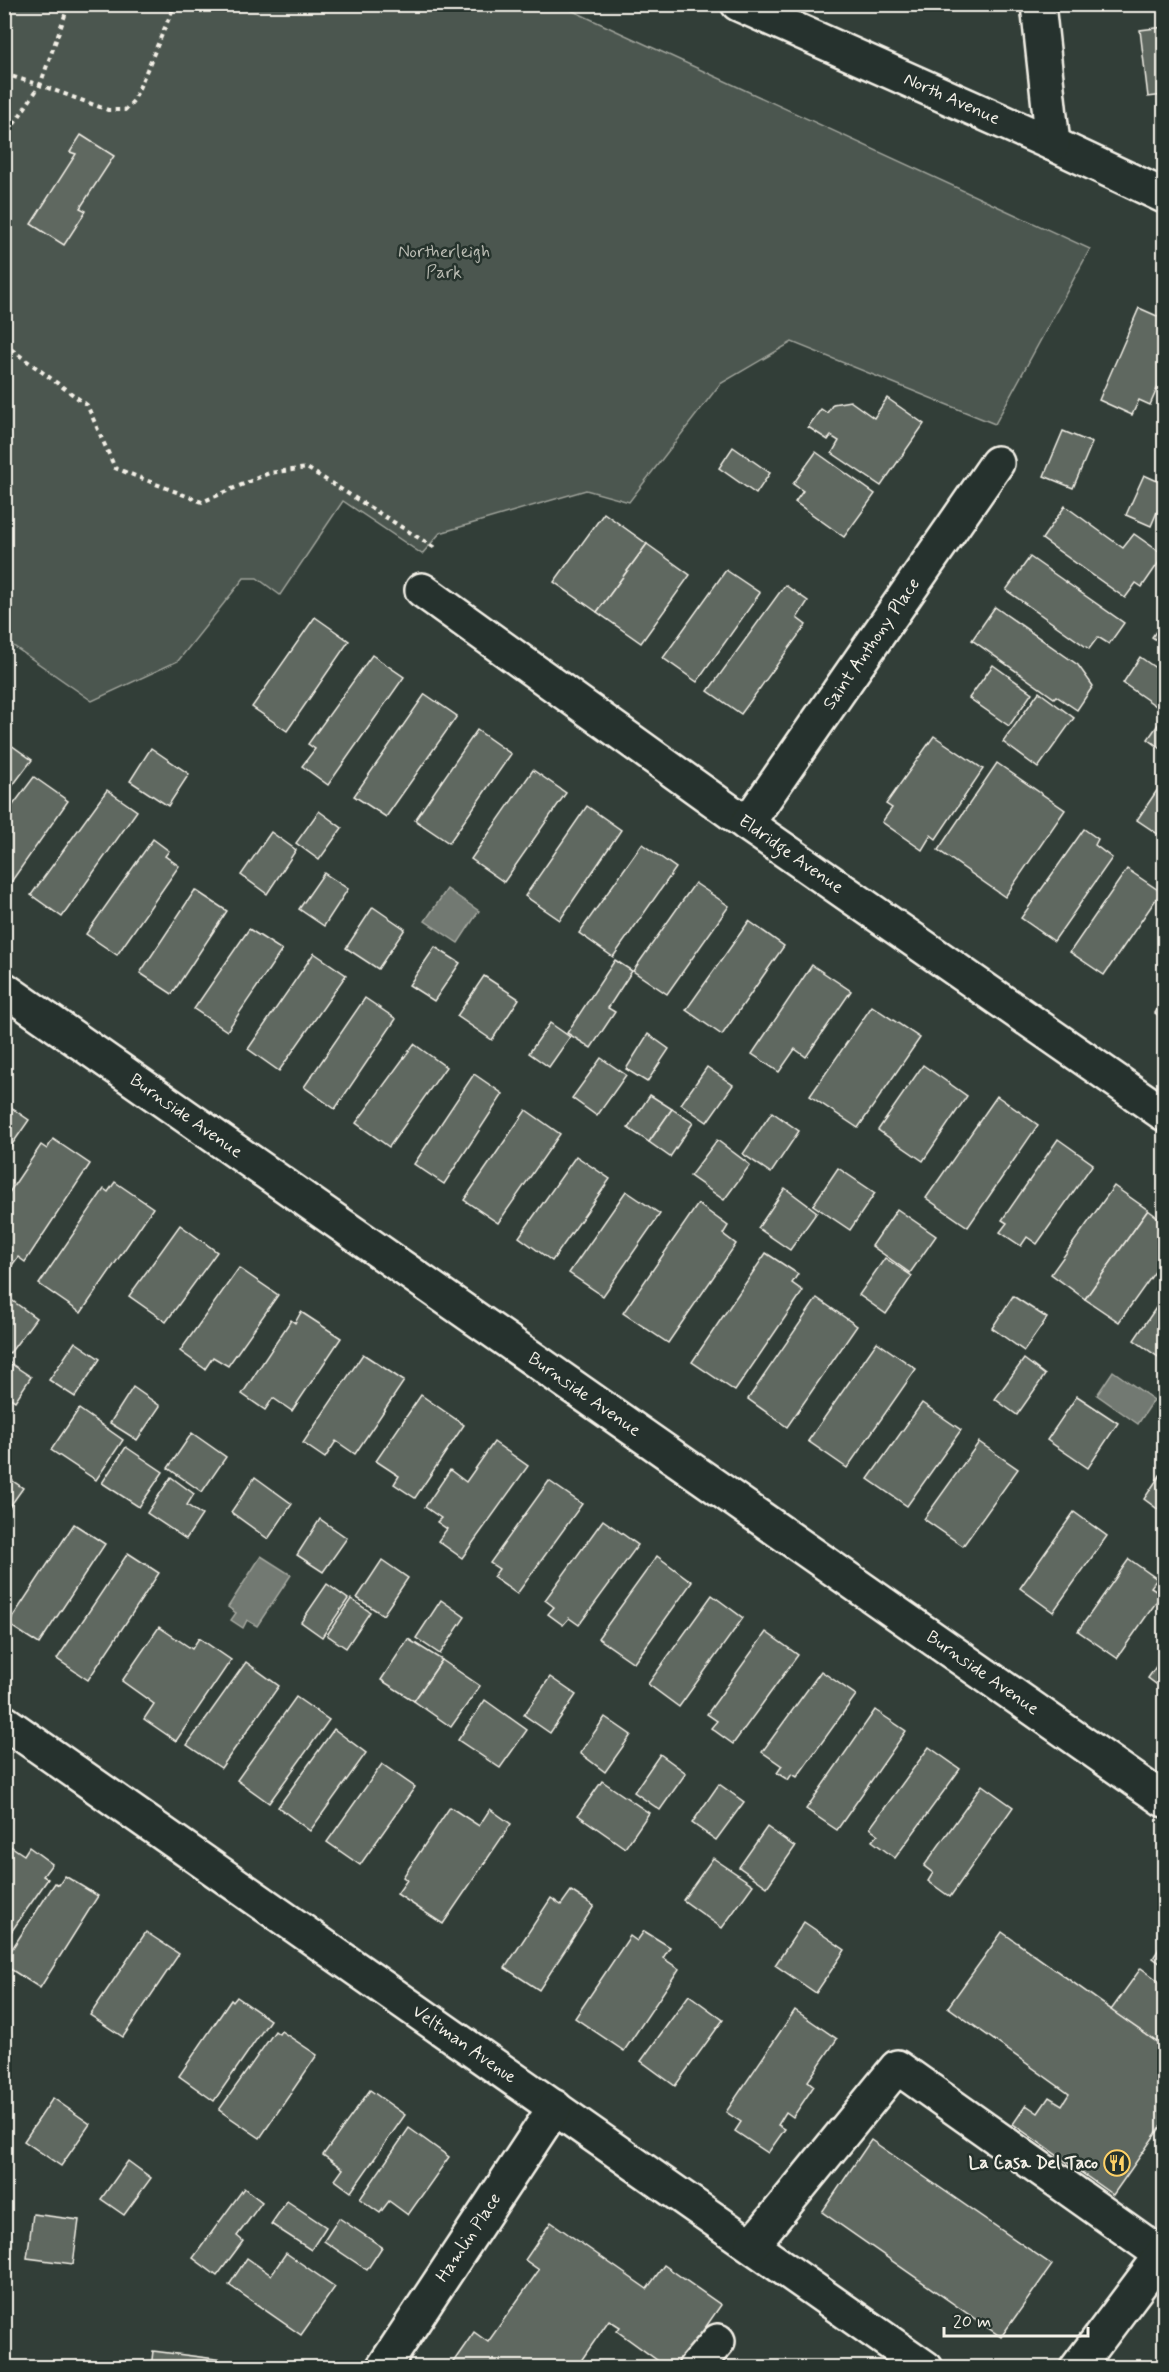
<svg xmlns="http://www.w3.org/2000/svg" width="1169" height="2372" font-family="Mynerve,sans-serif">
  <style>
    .green { fill: #4c564f; stroke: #a0a49c; stroke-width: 1.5 }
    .water { fill: #727972; stroke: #a6a9a1; stroke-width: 1.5 }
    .building { fill: #5f6861; stroke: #f4f1e8; stroke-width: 1.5 }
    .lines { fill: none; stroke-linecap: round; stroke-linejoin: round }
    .minor-casing { stroke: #f4f1e8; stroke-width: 38 }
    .major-casing { stroke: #f4f1e8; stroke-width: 38 }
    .path { stroke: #f4f1e8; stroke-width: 4; stroke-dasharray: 4.5 4.5; stroke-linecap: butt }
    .minor { stroke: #26332d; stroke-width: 33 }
    .major { stroke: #26332d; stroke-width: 33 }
    .labels { text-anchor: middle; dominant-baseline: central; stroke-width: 5; stroke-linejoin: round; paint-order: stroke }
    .street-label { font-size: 18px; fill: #f4f1e8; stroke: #26332d }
    .park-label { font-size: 18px; fill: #b9bbb2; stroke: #26332d }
    .poi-label { font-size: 18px; font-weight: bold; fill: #f4f1e8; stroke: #26332d; text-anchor: end }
  </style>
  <rect width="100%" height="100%" fill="#323e38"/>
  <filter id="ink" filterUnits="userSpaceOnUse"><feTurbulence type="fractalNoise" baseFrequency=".0167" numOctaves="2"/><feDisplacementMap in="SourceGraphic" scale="12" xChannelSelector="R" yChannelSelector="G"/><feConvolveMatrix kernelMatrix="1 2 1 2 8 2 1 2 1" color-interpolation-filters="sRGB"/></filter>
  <g filter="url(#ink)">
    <!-- green -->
    <polygon class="green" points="5,5 560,5 1090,249 995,424 792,342 720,384 629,502 586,490 440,533 422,554 343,501 280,595 257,578 244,578 178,661 92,701 5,640"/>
    <!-- water -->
    <g class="water">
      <polygon points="447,889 479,911 458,943 425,921"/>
      <polygon points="1113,1371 1154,1400 1138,1424 1097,1395"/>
      <polygon points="261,1556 291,1575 257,1626 247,1620 243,1628 231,1620 236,1613 228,1607"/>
    </g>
    <!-- building -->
    <g class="building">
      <polygon points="1164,27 1164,95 1148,97 1140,30"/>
      <polygon points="81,135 114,156 80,208 86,211 64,245 31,224 76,154 70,152"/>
      <polygon points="1139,308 1164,319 1164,373 1150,405 1139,400 1132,415 1099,400"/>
      <polygon points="887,398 924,424 881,486 832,453 839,441 831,436 828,440 808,427 821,409 827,413 833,404 850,401 874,418"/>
      <polygon points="1063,431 1092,443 1073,488 1044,476"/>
      <polygon points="733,447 770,473 756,494 719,468"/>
      <polygon points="816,452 875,494 844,537 795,502 803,491 793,484"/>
      <polygon points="1144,475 1164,484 1164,496 1151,526 1126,515"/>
      <polygon points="1065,506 1123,548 1134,534 1164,555 1142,587 1136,583 1125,598 1042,539"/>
      <polygon points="604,513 647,544 597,612 554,582"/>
      <polygon points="647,544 690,575 641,643 597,612"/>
      <polygon points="1030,557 1124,623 1109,644 1098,637 1089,649 1006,590"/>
      <polygon points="726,570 760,593 697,682 663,658"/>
      <polygon points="785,585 808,601 797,618 806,625 741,714 708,691"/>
      <polygon points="995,607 1078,665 1093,686 1077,710 1056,696 1054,698 972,640"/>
      <polygon points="315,617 349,641 287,731 252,707"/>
      <polygon points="1164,620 1164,645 1152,637"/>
      <polygon points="372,655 404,677 328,785 302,766 315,749 308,744"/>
      <polygon points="1140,657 1164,674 1164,700 1159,708 1123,683"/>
      <polygon points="993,665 1032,693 1009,726 969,698"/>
      <polygon points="1039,692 1074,718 1038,768 1003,742"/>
      <polygon points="425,694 457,716 386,817 354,796"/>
      <polygon points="1164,716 1164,751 1148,739"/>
      <polygon points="477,730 511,754 449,843 415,820"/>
      <polygon points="934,736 983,769 936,839 931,835 922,850 882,822 892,808 886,804"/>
      <polygon points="4,740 32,760 4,797"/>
      <polygon points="151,748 189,774 168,806 130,781"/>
      <polygon points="997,763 1065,810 1005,897 938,850"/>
      <polygon points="533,770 566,793 504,882 471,859"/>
      <polygon points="34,777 68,801 11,882 4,877 4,817"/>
      <polygon points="1162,783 1164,785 1164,838 1137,820"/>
      <polygon points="107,790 137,811 62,917 31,895"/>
      <polygon points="587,806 621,830 560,920 525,896"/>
      <polygon points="319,811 342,828 319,860 296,843"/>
      <polygon points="1084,829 1098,839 1095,845 1112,858 1054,941 1021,918"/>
      <polygon points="271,832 296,850 267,894 241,875"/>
      <polygon points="153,839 169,851 165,856 179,866 117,955 86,934"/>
      <polygon points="642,844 676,868 613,957 579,933"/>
      <polygon points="1127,869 1161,892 1104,975 1070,952"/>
      <polygon points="324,873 348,889 324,926 299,909"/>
      <polygon points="695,883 729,906 667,994 633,971"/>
      <polygon points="195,890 227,911 172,994 140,973"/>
      <polygon points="373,907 405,929 378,969 346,948"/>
      <polygon points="749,921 784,946 722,1035 686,1010"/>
      <polygon points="249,929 282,950 227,1031 194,1009"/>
      <polygon points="435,947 460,963 434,1001 409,985"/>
      <polygon points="314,953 346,975 279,1071 248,1049"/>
      <polygon points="615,960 632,971 608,1008 615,1012 591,1048 567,1033"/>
      <polygon points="812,965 851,991 806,1057 795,1049 779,1072 752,1054"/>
      <polygon points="484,976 519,999 492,1040 457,1016"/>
      <polygon points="365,998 396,1019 335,1109 304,1087"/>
      <polygon points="1164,999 1164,1019 1155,1013"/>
      <polygon points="872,1006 920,1038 858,1128 810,1096"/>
      <polygon points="550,1023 570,1037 549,1067 529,1053"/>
      <polygon points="648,1034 669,1049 647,1082 626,1069"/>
      <polygon points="414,1044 446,1067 389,1147 356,1123"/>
      <polygon points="601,1058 626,1075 597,1116 572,1098"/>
      <polygon points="923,1065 967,1096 923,1161 878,1130"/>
      <polygon points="707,1067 733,1085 707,1122 681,1104"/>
      <polygon points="474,1074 503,1094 444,1184 414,1164"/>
      <polygon points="650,1095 672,1109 649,1142 628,1128"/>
      <polygon points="997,1096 1038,1125 968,1227 926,1198"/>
      <polygon points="4,1103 29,1120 4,1156"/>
      <polygon points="672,1109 693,1123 670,1157 649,1142"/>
      <polygon points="526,1110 560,1134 498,1223 464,1200"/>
      <polygon points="772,1112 799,1131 771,1173 743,1154"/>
      <polygon points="53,1139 90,1164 25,1262 18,1257 10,1268 4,1264 4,1200 41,1145 47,1149"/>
      <polygon points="1058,1139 1093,1164 1037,1244 1027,1237 1021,1246 1000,1232 1007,1223 1002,1220"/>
      <polygon points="717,1140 750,1165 724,1200 690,1176"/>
      <polygon points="576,1156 610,1179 552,1261 519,1237"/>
      <polygon points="838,1168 875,1193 850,1230 813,1205"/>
      <polygon points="115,1182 153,1208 81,1313 39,1284 104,1189 108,1192"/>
      <polygon points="1114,1186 1148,1210 1085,1299 1051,1274"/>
      <polygon points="785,1188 817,1212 790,1250 758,1228"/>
      <polygon points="626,1191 660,1214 603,1296 569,1273"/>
      <polygon points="698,1204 728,1226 723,1234 736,1244 668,1343 623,1313"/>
      <polygon points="897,1209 936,1236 910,1273 872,1246"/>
      <polygon points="1148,1210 1164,1222 1164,1259 1119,1322 1085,1299"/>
      <polygon points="180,1225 217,1252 166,1322 129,1296"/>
      <polygon points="766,1253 798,1274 792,1283 803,1291 735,1391 692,1362"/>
      <polygon points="885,1258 912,1276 886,1314 859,1295"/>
      <polygon points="239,1268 278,1295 228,1366 213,1357 205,1369 180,1351"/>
      <polygon points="1013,1296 1047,1318 1024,1351 992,1328"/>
      <polygon points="1164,1296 1164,1361 1134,1340"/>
      <polygon points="817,1298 857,1326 787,1427 748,1399"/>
      <polygon points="10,1299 36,1318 10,1353 4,1349 4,1306"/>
      <polygon points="301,1312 341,1338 292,1411 273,1398 265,1410 242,1394 291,1320 295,1323"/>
      <polygon points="75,1342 100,1359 75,1397 49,1380"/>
      <polygon points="877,1342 916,1369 847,1468 808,1441"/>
      <polygon points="363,1354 404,1381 355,1454 336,1441 325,1458 303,1443"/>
      <polygon points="4,1359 31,1377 15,1401 4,1394"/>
      <polygon points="1024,1359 1045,1375 1017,1415 995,1399"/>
      <polygon points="133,1387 160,1406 137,1440 110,1423"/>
      <polygon points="421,1395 464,1425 415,1498 394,1484 399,1476 376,1461"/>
      <polygon points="1077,1396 1118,1423 1088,1468 1047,1440"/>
      <polygon points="922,1403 961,1430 907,1506 868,1479"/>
      <polygon points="79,1409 123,1440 96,1480 51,1450"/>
      <polygon points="192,1433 226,1457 202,1492 168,1468"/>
      <polygon points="494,1442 528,1466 462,1558 438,1541 447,1529 437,1522 441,1518 425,1507 450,1470 466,1482"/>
      <polygon points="979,1442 1018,1469 963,1546 924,1519"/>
      <polygon points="126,1447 163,1472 139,1507 102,1483"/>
      <polygon points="1164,1469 1164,1512 1163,1513 1144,1499"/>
      <polygon points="4,1475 23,1488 4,1515"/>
      <polygon points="171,1477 194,1494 187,1505 202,1515 186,1539 147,1513"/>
      <polygon points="255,1477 292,1504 268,1539 231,1512"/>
      <polygon points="549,1481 582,1504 517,1594 493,1577 499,1569 490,1563"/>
      <polygon points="1074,1512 1107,1536 1053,1612 1020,1588"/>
      <polygon points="320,1519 347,1538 323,1572 297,1555"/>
      <polygon points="603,1520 638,1545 579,1625 569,1618 563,1625 548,1614 554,1607 545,1600"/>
      <polygon points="74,1524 105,1544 39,1644 8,1624"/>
      <polygon points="128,1553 159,1573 88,1680 57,1659"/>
      <polygon points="657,1556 692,1582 634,1663 598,1638"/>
      <polygon points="1129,1559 1157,1579 1151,1587 1162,1594 1117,1658 1078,1631"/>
      <polygon points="382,1560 408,1578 383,1615 357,1598"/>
      <polygon points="327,1584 348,1599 322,1637 301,1622"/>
      <polygon points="712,1595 743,1618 679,1707 648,1684"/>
      <polygon points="351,1599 370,1612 346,1648 327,1635"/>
      <polygon points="441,1600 465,1617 440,1654 416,1638"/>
      <polygon points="159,1627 192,1649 199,1638 231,1660 176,1741 144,1719 154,1704 122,1681"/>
      <polygon points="766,1632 798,1655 733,1744 711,1728 717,1721 707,1714"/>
      <polygon points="408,1639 442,1660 414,1701 381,1680"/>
      <polygon points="1164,1655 1164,1690 1148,1678"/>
      <polygon points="442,1660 480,1686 451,1727 414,1701"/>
      <polygon points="246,1662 279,1686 221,1768 187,1745"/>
      <polygon points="821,1671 856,1695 797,1777 792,1774 788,1780 777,1773 782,1766 762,1752"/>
      <polygon points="550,1677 576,1695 550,1733 524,1715"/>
      <polygon points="296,1697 329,1720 269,1803 237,1780"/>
      <polygon points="485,1700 527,1730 500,1768 458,1740"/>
      <polygon points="875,1710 906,1731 837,1830 806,1809"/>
      <polygon points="605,1717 631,1735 605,1772 580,1753"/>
      <polygon points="334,1729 366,1753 310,1831 278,1807"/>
      <polygon points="929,1747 960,1769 895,1858 872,1841 878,1834 870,1828"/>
      <polygon points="660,1754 686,1773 660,1810 634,1792"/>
      <polygon points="382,1764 415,1787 360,1865 327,1842"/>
      <polygon points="602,1781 649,1813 625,1848 578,1815"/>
      <polygon points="719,1784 744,1802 716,1840 692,1823"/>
      <polygon points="982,1785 1013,1807 950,1897 928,1881 933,1873 924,1866"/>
      <polygon points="450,1807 479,1826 490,1809 511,1824 443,1924 397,1894 407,1880 403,1877"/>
      <polygon points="767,1827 795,1847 767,1887 739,1867"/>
      <polygon points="9,1845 24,1855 29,1847 52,1864 43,1876 48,1879 4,1942 4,1852"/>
      <polygon points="713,1858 753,1885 722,1928 683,1900"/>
      <polygon points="65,1876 98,1896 40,1988 4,1965 4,1961 55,1883 59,1885"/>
      <polygon points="571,1891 594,1906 539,1990 505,1968 551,1898 561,1905"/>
      <polygon points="804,1922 845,1950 816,1993 775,1965"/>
      <polygon points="644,1931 670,1947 663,1958 679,1969 624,2051 575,2018 630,1936 637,1941"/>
      <polygon points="146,1932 179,1954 123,2037 90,2015"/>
      <polygon points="1002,1932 1164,2047 1164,2122 1113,2195 1013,2124 1026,2105 1038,2113 1049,2097 1062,2105 1069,2094 948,2007"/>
      <polygon points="1164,1941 1164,1966 1153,1958"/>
      <polygon points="1141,1968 1164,1985 1164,2047 1111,2010"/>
      <polygon points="689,1995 723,2020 675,2086 641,2061"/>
      <polygon points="237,1997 270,2020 214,2101 179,2076 231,2000 233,2002"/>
      <polygon points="795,2010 837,2039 808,2081 814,2086 793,2117 786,2112 778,2125 785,2129 768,2153 735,2131 741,2122 726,2112"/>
      <polygon points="275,2031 279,2034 281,2031 317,2055 260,2138 219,2110"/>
      <polygon points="370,2090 405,2115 351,2192 335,2180 343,2169 323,2155"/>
      <polygon points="53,2098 90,2124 61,2166 24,2141"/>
      <polygon points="409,2128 449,2157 408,2215 389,2201 380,2213 360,2199"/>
      <polygon points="871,2140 1052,2265 1001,2337 822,2212"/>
      <polygon points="128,2161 151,2178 124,2215 101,2199"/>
      <polygon points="244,2188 262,2202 237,2236 243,2241 217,2276 193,2258"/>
      <polygon points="287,2201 326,2227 311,2250 271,2224"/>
      <polygon points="33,2214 79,2220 73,2264 27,2258"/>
      <polygon points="339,2218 382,2247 367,2270 324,2241"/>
      <polygon points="551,2222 647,2289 664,2265 721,2305 677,2368 668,2368 617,2331 620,2327 609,2320 576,2368 449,2368 474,2332 488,2342 539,2270 525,2260"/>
      <polygon points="286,2253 335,2287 301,2335 229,2285 247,2258 271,2275"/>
      <polygon points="153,2351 255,2364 254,2368 151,2368"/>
    </g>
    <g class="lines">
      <!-- minor casing -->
      <g class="minor-casing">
        <g id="minor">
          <path id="s1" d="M738,4L1053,144L1164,196"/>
          <polyline points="1038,4 1053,144"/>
          <path id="s2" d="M422,590L747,824L1164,1114"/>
          <path id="s3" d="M747,824L997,463"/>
          <path id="s4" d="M4,989L1164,1800"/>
          <path id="s5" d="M4,1722L926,2368"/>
          <polyline points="752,2245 897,2067 1162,2255"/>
          <path id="s6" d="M383,2368L555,2107"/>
          <polyline points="695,2368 718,2341"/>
        </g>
      </g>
      <!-- major casing -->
      <g class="major-casing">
        <polyline id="major" points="1077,2368 1164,2252"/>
      </g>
      <!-- path -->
      <g class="path">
        <polyline points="4,74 40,85 69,4"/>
        <polyline points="4,139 40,85 108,110 125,110 134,100 175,4"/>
        <polyline points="4,344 87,405 115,468 202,502 269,473 307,468 435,548"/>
      </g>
      <!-- minor -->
      <use href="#minor" class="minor"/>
      <!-- major -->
      <use href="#major" class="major"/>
    </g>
  </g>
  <!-- icons -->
  <defs>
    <g id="restaurant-ring" transform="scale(1.35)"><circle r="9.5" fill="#26332d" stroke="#ffd166" stroke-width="1.5"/><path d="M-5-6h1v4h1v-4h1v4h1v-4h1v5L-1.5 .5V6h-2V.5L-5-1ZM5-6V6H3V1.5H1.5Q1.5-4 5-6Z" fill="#ffd166"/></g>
  </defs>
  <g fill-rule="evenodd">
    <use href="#restaurant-ring" x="1117" y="2163"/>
  </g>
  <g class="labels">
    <!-- street labels -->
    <g class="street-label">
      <text stroke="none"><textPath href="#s1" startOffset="234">North Avenue</textPath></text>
      <text stroke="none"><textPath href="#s3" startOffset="219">Saint Anthony Place</textPath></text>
      <text stroke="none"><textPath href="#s2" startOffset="454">Eldridge Avenue</textPath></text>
      <text stroke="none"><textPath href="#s4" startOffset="222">Burnside Avenue</textPath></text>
      <text stroke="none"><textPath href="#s4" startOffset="708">Burnside Avenue</textPath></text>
      <text stroke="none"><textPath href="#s4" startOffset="1194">Burnside Avenue</textPath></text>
      <text stroke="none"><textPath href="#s5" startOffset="562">Veltman Avenue</textPath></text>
      <text stroke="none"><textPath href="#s6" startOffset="156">Hamlin Place</textPath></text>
    </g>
    <!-- park labels -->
    <g class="park-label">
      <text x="444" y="252">Northerleigh<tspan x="444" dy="21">Park</tspan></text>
    </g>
    <!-- poi labels -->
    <g class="poi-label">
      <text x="1098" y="2163">La Casa Del Taco</text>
    </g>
  </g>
  <!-- margin -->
  <rect width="1169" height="2372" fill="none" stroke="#26332d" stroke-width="24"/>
  <rect x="12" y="12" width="1145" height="2348" fill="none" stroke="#f4f1e8" stroke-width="2" filter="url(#ink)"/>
  <!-- scale -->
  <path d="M944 2327v9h144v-9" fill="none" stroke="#f4f1e8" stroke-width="3"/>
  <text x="953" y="2327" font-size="18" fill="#f4f1e8" stroke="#26332d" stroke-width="4.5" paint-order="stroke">20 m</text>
</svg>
